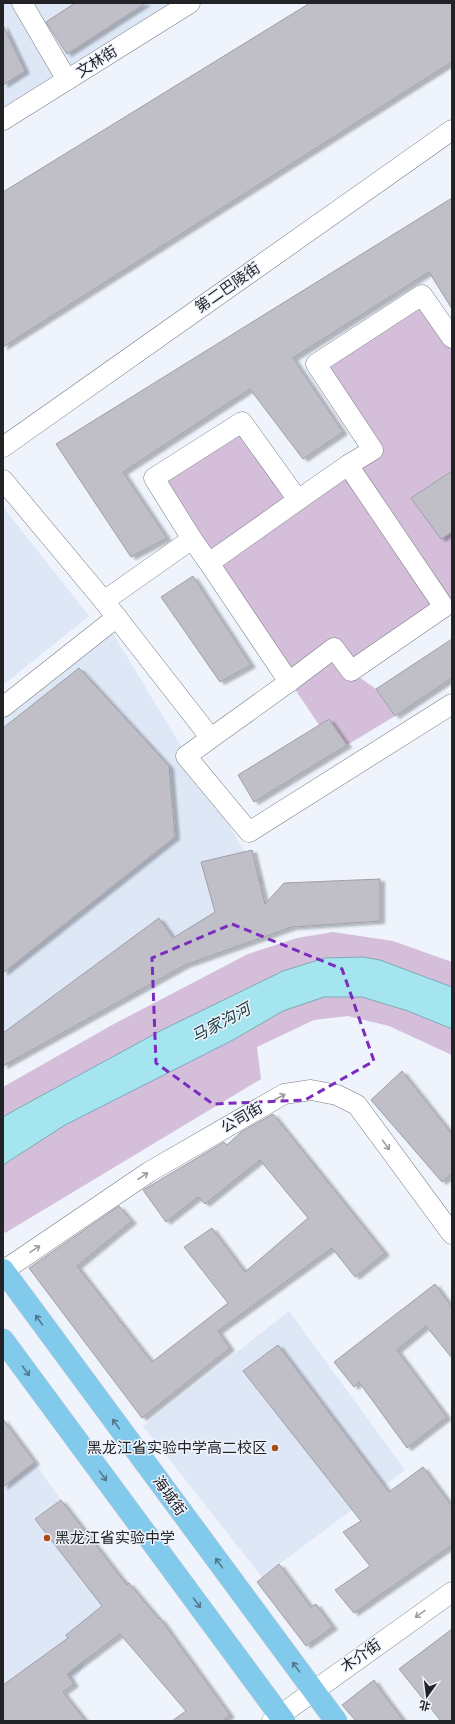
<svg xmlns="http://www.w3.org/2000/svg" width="455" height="1724" font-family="'Alegreya Sans','Noto Sans SC',sans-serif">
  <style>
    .built { fill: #dee7f6 }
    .green { fill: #d4beda }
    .water { fill: #a5e5ef; stroke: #7eabb3 }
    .building { fill: #c0bfc8; stroke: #a09fa8; filter: url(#shadow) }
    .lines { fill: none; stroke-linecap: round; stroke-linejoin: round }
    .minor-casing { stroke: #787c83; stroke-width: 21 }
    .major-casing { stroke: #cecfcf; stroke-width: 23 }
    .minor { stroke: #fff; stroke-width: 20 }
    .major { stroke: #82caec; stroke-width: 22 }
    .oneway { stroke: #9c9c9e }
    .oneway2 { stroke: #52768a }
    .marked { fill: none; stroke: #7b2cbf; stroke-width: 3; stroke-dasharray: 8 5; stroke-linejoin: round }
    .poi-dot { fill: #ad4917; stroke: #eef3fc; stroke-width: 1.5 }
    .labels { text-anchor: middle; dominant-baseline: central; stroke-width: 3; stroke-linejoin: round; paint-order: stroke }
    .street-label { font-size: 15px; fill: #222327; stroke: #eef3fc }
    .poi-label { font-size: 15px; fill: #222327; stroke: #eef3fc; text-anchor: end }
    .water-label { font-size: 16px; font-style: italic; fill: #18383d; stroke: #eef3fc }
  </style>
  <defs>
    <filter id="shadow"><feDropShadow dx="4.5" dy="2.5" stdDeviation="1" flood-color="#0004"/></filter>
  </defs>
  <rect width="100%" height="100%" fill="#eef3fc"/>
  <!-- built -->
  <g class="built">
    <polygon points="3,3 190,3 3,120"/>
    <polygon points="3,507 89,616 3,685"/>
    <polygon points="112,632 264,883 3,1069 3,719"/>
    <polygon points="289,1311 405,1470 262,1577 143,1426"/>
    <polygon points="3,1419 61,1500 120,1576 129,1583 151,1610 86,1660 74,1684 23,1721 3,1721"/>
  </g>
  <!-- green -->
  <g class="green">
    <polygon points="422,295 452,338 452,602 352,672 376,689 395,716 347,745 329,719 319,725 154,478 242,422 298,500 373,450 316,364"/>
    <polygon points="333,932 393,941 452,962 452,1055 389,1026 348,1016 314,1020 257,1047 261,1079 5,1233 3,1230 3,1087 112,1025 248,954 297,938"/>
  </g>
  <!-- water -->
  <polygon class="water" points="363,957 380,960 452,987 452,1029 408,1011 362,997 324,997 283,1011 233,1040 65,1125 3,1165 3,1117 15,1110 162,1030 283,971 325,958"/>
  <!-- building -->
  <g class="building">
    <polygon points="75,3 146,3 67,54 46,22"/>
    <polygon points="310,3 452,3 452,62 3,347 3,192"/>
    <polygon points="3,25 25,71 3,85"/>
    <polygon points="452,198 452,309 429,272 293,358 343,432 303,459 250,389 123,472 167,538 131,557 56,444"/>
    <polygon points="452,471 452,532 441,539 411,498"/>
    <polygon points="193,576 251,665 220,682 161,597"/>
    <polygon points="452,639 452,678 395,716 376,689"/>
    <polygon points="79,668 169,766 175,837 3,973 3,728"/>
    <polygon points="329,719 347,745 254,802 238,775"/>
    <polygon points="252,850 265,904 284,883 380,879 380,921 292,927 185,965 3,1066 3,1033 159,918 173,938 215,912 201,862"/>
    <polygon points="402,1071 452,1134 452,1174 442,1182 371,1100"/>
    <polygon points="273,1114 385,1253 355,1277 332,1248 218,1331 230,1348 142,1418 29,1268 119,1206 132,1221 77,1266 152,1362 228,1303 184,1247 212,1228 245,1272 308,1218 260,1160 205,1204 198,1197 166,1222 143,1190 224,1142 227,1145 241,1132"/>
    <polygon points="435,1284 452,1307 452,1358 426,1326 397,1350 447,1417 407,1448 359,1382 354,1387 334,1362"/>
    <polygon points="278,1345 389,1492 423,1467 452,1506 452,1545 354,1613 335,1590 370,1566 343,1532 361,1521 243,1371"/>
    <polygon points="3,1419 35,1462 3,1487"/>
    <polygon points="61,1500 127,1585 129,1583 159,1619 160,1618 230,1715 222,1721 172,1721 186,1711 120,1634 67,1674 74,1684 63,1692 86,1721 3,1721 3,1685 68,1638 66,1635 102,1606 35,1519"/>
    <polygon points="279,1564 311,1607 316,1604 333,1627 306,1646 257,1582"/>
    <polygon points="452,1629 452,1721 441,1721 399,1669"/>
    <polygon points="374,1680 382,1692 404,1721 356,1721 342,1705"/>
  </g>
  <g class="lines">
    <!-- minor casing -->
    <g class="minor-casing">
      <g id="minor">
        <polyline points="22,3 67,80"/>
        <polyline points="3,120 190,3"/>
        <polyline points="452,338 422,295 316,364 373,450 348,465 444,607 351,671 334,648 289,682 186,756 249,832 452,704"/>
        <polyline points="3,447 452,130"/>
        <polyline points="3,480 104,601 210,737"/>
        <polyline points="192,539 209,563 298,500"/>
        <polyline points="209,563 289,682"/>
        <polyline points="104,601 192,539 154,478 242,422 298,500 348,465"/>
        <polyline points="3,707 117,617"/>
        <polyline points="3,1271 149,1172 284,1094 311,1090 337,1095 357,1105 452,1234"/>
        <polyline points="272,1721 452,1592"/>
      </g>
    </g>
    <!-- major casing -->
    <g class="major-casing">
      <g id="major">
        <polyline points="3,1270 336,1721"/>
        <polyline points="3,1340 284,1721"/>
      </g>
    </g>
    <!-- minor -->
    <use href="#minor" class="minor"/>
    <!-- major -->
    <use href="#major" class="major"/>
  </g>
  <!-- one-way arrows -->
  <defs><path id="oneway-shaft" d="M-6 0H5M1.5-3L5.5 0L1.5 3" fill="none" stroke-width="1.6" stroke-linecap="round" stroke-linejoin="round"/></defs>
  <g class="oneway">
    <use href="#oneway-shaft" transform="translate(280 1097) rotate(-27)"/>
    <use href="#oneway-shaft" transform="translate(386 1145) rotate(54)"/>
    <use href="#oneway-shaft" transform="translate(143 1176) rotate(-34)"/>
    <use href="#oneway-shaft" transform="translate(35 1249) rotate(-34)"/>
    <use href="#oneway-shaft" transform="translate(420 1614) rotate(145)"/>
  </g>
  <g class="oneway2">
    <use href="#oneway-shaft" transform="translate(39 1320) rotate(-126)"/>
    <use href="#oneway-shaft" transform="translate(26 1371) rotate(54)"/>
    <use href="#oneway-shaft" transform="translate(116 1424) rotate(-126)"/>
    <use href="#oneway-shaft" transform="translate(103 1476) rotate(54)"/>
    <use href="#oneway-shaft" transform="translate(219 1563) rotate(-126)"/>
    <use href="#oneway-shaft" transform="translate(197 1603) rotate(54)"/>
    <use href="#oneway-shaft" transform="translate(296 1667) rotate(-126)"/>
  </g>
  <!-- marked area -->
  <path class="marked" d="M232,924L342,969L374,1061L305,1100L213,1104L156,1063L152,958Z"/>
  <!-- markers -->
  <g class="poi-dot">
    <circle cx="275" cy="1448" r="4"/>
    <circle cx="47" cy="1538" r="4"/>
  </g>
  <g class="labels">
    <!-- street labels -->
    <g class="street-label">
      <text transform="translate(97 62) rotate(-32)">文林街</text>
      <text transform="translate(228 288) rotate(-35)">第二巴陵街</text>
      <text transform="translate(242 1118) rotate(-30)">公司街</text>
      <text transform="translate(169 1496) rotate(54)">海城街</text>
      <text transform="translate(361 1656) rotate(-35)">木介街</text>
    </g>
    <!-- poi labels -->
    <g class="poi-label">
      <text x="267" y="1448">黑龙江省实验中学高二校区</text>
      <text x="55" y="1538" text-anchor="start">黑龙江省实验中学</text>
    </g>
    <!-- water labels -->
    <g class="water-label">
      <text transform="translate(221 1023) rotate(-28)">马家沟河</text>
    </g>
  </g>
  <!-- border -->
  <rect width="455" height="1724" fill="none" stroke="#222327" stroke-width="8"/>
  <!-- north arrow -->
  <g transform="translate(427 1696) rotate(194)" stroke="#eef3fc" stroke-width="3" paint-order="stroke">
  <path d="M0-3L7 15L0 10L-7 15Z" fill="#222327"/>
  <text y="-6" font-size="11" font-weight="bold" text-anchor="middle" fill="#222327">北</text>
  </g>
</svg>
